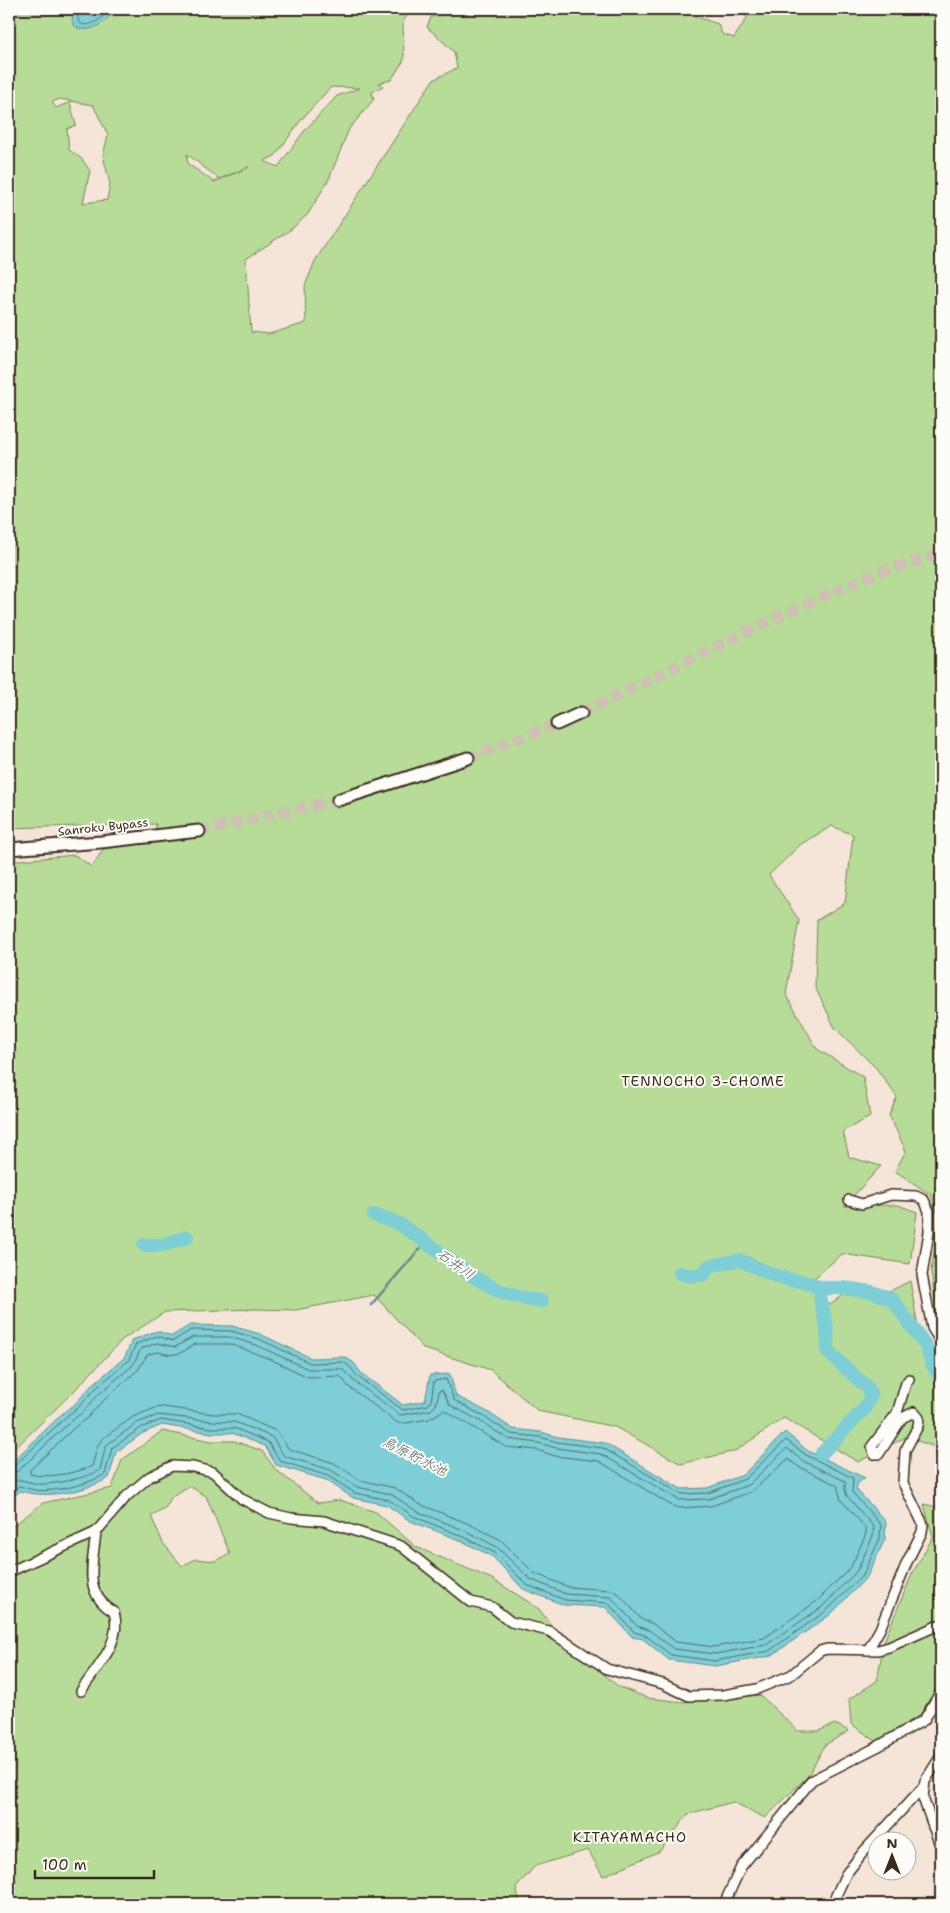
<svg xmlns="http://www.w3.org/2000/svg" width="950" height="1913" font-family="'Shantell Sans','Klee One',sans-serif">
  <style>
    .green { fill: #b6dc97; stroke: #78835a; fill-rule: evenodd }
    .water { fill: #7dced6; stroke: #638c8c }
    .lines { fill: none; stroke-linecap: round; stroke-linejoin: round }
    .shore { stroke: #556c68; stroke-width: 1 }
    .stream { stroke: #638c8c; stroke-width: 2.5 }
    .river { stroke: #7dced6; stroke-width: 14 }
    .secondary-tunnel { stroke: #cfc0b3; stroke-width: 11; stroke-dasharray: 11 5.5; stroke-linecap: butt }
    .street-casing { stroke: #3b2a1e; stroke-width: 12 }
    .secondary-casing { stroke: #3b2a1e; stroke-width: 15 }
    .street { stroke: #fdfcf7; stroke-width: 9 }
    .secondary { stroke: #fdfcf7; stroke-width: 11 }
    .labels { text-anchor: middle; dominant-baseline: central; stroke-width: 4; stroke-linejoin: round; paint-order: stroke }
    .street-label { font-size: 12px; fill: #3b2a1e; stroke: #fdfcf7 }
    .neighbourhood-label { font-size: 14px; letter-spacing: 1px; fill: #3b2a1e; stroke: #fdfcf7 }
    .water-label { font-size: 14px; font-style: italic; fill: #4f5b55; stroke: #fdfcf7 }
  </style>
  <rect width="100%" height="100%" fill="#f4e5d8"/>
  <filter id="ink" filterUnits="userSpaceOnUse"><feTurbulence type="fractalNoise" baseFrequency=".02" numOctaves="2"/><feDisplacementMap in="SourceGraphic" scale="10" xChannelSelector="R" yChannelSelector="G"/><feConvolveMatrix kernelMatrix="1 2 1 2 8 2 1 2 1" color-interpolation-filters="sRGB"/></filter>
  <g filter="url(#ink)">
    <!-- green -->
    <g class="green">
      <path d="M9,9H411L403,22L404,60L391,80L379,83L383,86L372,92L374,99L349,129L329,179L308,214L293,228L246,259L251,332L269,334L306,323L305,286L315,261L433,80L457,68L454,52L427,27L431,17L470,9H685V13L718,24L722,34L734,38L747,18L738,9H941V1304L935,1302L931,1272L939,1218L931,1195L895,1171L906,1151L889,1115L897,1097L876,1068L835,1028L815,987L817,920L845,903L853,835L832,826L801,844L769,875L799,920L786,994L817,1049L863,1077L870,1117L843,1131L849,1157L881,1166L844,1206L898,1205L917,1212L910,1264L842,1254L812,1280L830,1305L858,1284L890,1291L910,1281L920,1339L941,1391V1449L906,1437L858,1462L784,1418L735,1451L681,1464L615,1427L538,1411L491,1370L424,1349L374,1295L296,1310L254,1309L165,1312L123,1339L73,1392L9,1454V861L75,855L92,867L104,848L156,842V824L9,828ZM331,87L360,88L337,96L305,130L278,167L264,161L275,156L301,120ZM60,99L93,105L108,135L103,156L110,184L107,200L83,203L90,171L82,159L69,150L67,129L76,125L70,102L56,108L52,102ZM187,154L219,179L249,167L214,182L188,164Z"/>
      <path d="M162,1431L211,1441H234L262,1451L276,1470L318,1503L340,1500L376,1512L416,1547L492,1579L538,1608L563,1640L619,1687L648,1698L683,1702L760,1695L798,1731H818L835,1724L849,1731L825,1745L808,1776L765,1818L733,1802L688,1814L660,1851L603,1876L588,1850L535,1866L516,1888L520,1903L536,1902L537,1904H9V1529L43,1503L112,1488L122,1460ZM189,1486L206,1496L230,1554L215,1561L196,1559L182,1566L163,1543L151,1516L166,1507L172,1496Z"/>
      <polygon points="924,1504 941,1508 941,1682 919,1716 876,1741 851,1724 849,1699 877,1681 884,1641 912,1574 933,1537"/>
    </g>
    <!-- water -->
    <g class="water">
      <path d="M75,9H113C105,33 61,39 75,9Z"/>
      <path d="M190,1325L232,1326L260,1334L311,1358L345,1357L354,1363L361,1373L403,1405L425,1401L430,1375L450,1374L456,1396L486,1411L513,1429L541,1432L558,1437L605,1443L681,1489L707,1488L743,1475L785,1432L808,1451L865,1478L858,1483L856,1489L886,1522L885,1539L867,1577L830,1615L771,1656L715,1666L669,1660L643,1639L632,1637L605,1607L564,1605L523,1589L493,1557L462,1541L410,1521L387,1505L353,1498L326,1480L276,1465L265,1446L232,1433H212L162,1425L143,1433L116,1452L109,1478C83,1492 49,1499 20,1491L9,1501V1465L65,1411L74,1405L91,1386L125,1357L132,1340L157,1331L172,1336Z"/>
    </g>
    <g class="lines">
      <!-- shore -->
      <g class="shore">
        <path d="M79,9C78,16 75,23 85,25C95,24 104,18 108,9"/>
        <path d="M195,1344H229L241,1348L270,1359L308,1377L340,1376L349,1387L398,1423H406L429,1419L444,1410L506,1447L537,1450L555,1456L599,1461L672,1506L680,1508L711,1506L751,1492L788,1459L799,1467L837,1485L841,1500L866,1528V1534L851,1567L817,1601L764,1638L714,1647L676,1642L652,1623L642,1620L619,1594L612,1590L568,1587L534,1573L501,1540L469,1524L419,1504L395,1488L360,1480L334,1463L289,1449L276,1431L237,1414H213L164,1407L155,1408L133,1417L103,1438L98,1445L92,1466C79,1473 43,1479 30,1474V1470L76,1426L87,1418L105,1399L138,1370L147,1355C163,1348 163,1357 176,1354C183,1353 189,1347 195,1344Z"/>
        <path d="M9,1468L14,1466L68,1415L78,1408L95,1389L129,1360L136,1344L157,1336L173,1341L191,1330L231,1331L259,1339L310,1363L344,1362L350,1367L358,1377L403,1410L428,1405L431,1401L434,1381L446,1379L454,1400L483,1416L511,1434L540,1437L557,1442L603,1448L681,1494L708,1493L745,1479L786,1440L806,1455L853,1478L852,1492L881,1525L880,1538L863,1575L826,1611L769,1651L715,1661L671,1655L645,1635L634,1632L608,1603L565,1600L527,1585L495,1553L464,1537L413,1516L389,1500L355,1493L328,1476L280,1461L268,1442L234,1428H212L161,1420L141,1428L112,1448L105,1474C90,1484 53,1493 35,1490C29,1489 24,1487 19,1486L9,1494"/>
        <path d="M9,1474L18,1471L72,1420L82,1413L99,1394L133,1365L141,1349L157,1343L175,1347L193,1337H230L256,1345L308,1369H342L354,1381L400,1415L431,1410L436,1405L439,1391L442,1390L450,1405L480,1421L508,1439L538,1443L556,1448L601,1454L679,1500L709,1499L748,1485L787,1448L803,1461L845,1481V1490L847,1496L874,1527L873,1536L857,1571L822,1607L766,1645L715,1654L674,1649L649,1630L637,1626L611,1597L566,1594L530,1579L497,1547L466,1531L416,1511L391,1494L357,1487L331,1470L284,1456L272,1437L235,1422L213,1421L158,1415L137,1423L108,1444L105,1449L100,1470C87,1478 53,1485 38,1484C31,1483 25,1480 18,1480L9,1486"/>
      </g>
      <!-- stream -->
      <polyline class="stream" points="371,1305 425,1243"/>
      <!-- river -->
      <g class="river">
        <path d="M374,1215C382,1218 392,1220 399,1224C445,1252 485,1298 542,1301"/>
        <polyline points="144,1245 163,1245 187,1237"/>
        <polyline points="680,1273 692,1276 704,1274 709,1266 740,1260 773,1275 791,1280 801,1281 823,1288 843,1288 872,1292 892,1299 926,1346 932,1364 941,1378"/>
        <polyline points="822,1453 865,1408 871,1395 868,1388 828,1352 827,1328 820,1297 823,1288"/>
      </g>
      <!-- secondary-tunnel -->
      <g class="secondary-tunnel">
        <polyline points="581,713 775,618 878,572 941,554"/>
        <polyline points="468,758 557,724"/>
        <polyline points="199,831 338,800"/>
      </g>
      <!-- street casing -->
      <g class="street-casing">
        <g id="street">
          <polyline points="849,1200 862,1204 891,1195 916,1196 924,1200 929,1211 929,1232 922,1275 932,1328 941,1342"/>
          <polyline points="9,1572 96,1532 127,1496 149,1477 172,1466 193,1467 213,1472 242,1499 269,1513 291,1518 324,1521 401,1546 471,1602 492,1607 511,1622 549,1631 607,1669 663,1684 689,1696 723,1695 757,1689 791,1675 820,1651 827,1649 878,1650 889,1647 941,1624"/>
          <polyline points="868,1650 880,1629 907,1562 922,1532 923,1524 903,1483 905,1451 918,1426 919,1418 914,1412 902,1418 879,1454 874,1454 872,1446 897,1413 906,1383 909,1379"/>
          <path d="M81,1691C96,1668 123,1642 114,1612C82,1593 93,1564 96,1532"/>
          <polyline points="941,1756 925,1781 923,1798 941,1848"/>
          <polyline points="933,1827 941,1815"/>
          <polyline points="724,1904 741,1867 812,1780 877,1747 924,1720 941,1691"/>
          <polyline points="832,1904 846,1874 864,1851 924,1786"/>
        </g>
      </g>
      <!-- secondary casing -->
      <g class="secondary-casing">
        <g id="secondary">
          <polyline points="557,724 581,713"/>
          <polyline points="338,800 468,758"/>
          <polyline points="9,849 101,842 199,831"/>
        </g>
      </g>
      <!-- street -->
      <use href="#street" class="street"/>
      <!-- secondary -->
      <use href="#secondary" class="secondary"/>
    </g>
  </g>
  <g class="labels">
    <!-- street labels -->
    <g class="street-label">
      <text transform="translate(103 827) rotate(-6)">Sanroku Bypass</text>
    </g>
    <!-- neighbourhood labels -->
    <g class="neighbourhood-label">
      <text x="703" y="1081">TENNOCHO 3-CHOME</text>
      <text x="630" y="1837">KITAYAMACHO</text>
    </g>
    <!-- water labels -->
    <g class="water-label">
      <text transform="translate(456 1264) rotate(35)">石井川</text>
      <text transform="translate(415 1456) rotate(27)">烏原貯水池</text>
    </g>
  </g>
  <!-- margin -->
  <rect width="950" height="1913" fill="none" stroke="#fdfcf7" stroke-width="30"/>
  <rect x="15" y="15" width="920" height="1883" fill="none" stroke="#3b2a1e" stroke-width="2" filter="url(#ink)"/>
  <!-- north arrow -->
  <g transform="translate(892 1856)"><circle r="24" fill="#fdfcf7" stroke="#afa8a0"/>
  <path d="M0-4L9 19L0 12L-9 19Z" fill="#3b2a1e"/>
  <text y="-8" font-size="14" font-weight="bold" text-anchor="middle" fill="#3b2a1e">N</text>
  </g>
  <!-- scale -->
  <path d="M35 1870v8h119v-8" fill="none" stroke="#3b2a1e" stroke-width="2.5"/>
  <text x="42" y="1870" font-size="15" fill="#3b2a1e" stroke="#fdfcf7" stroke-width="4" paint-order="stroke">100 m</text>
</svg>
